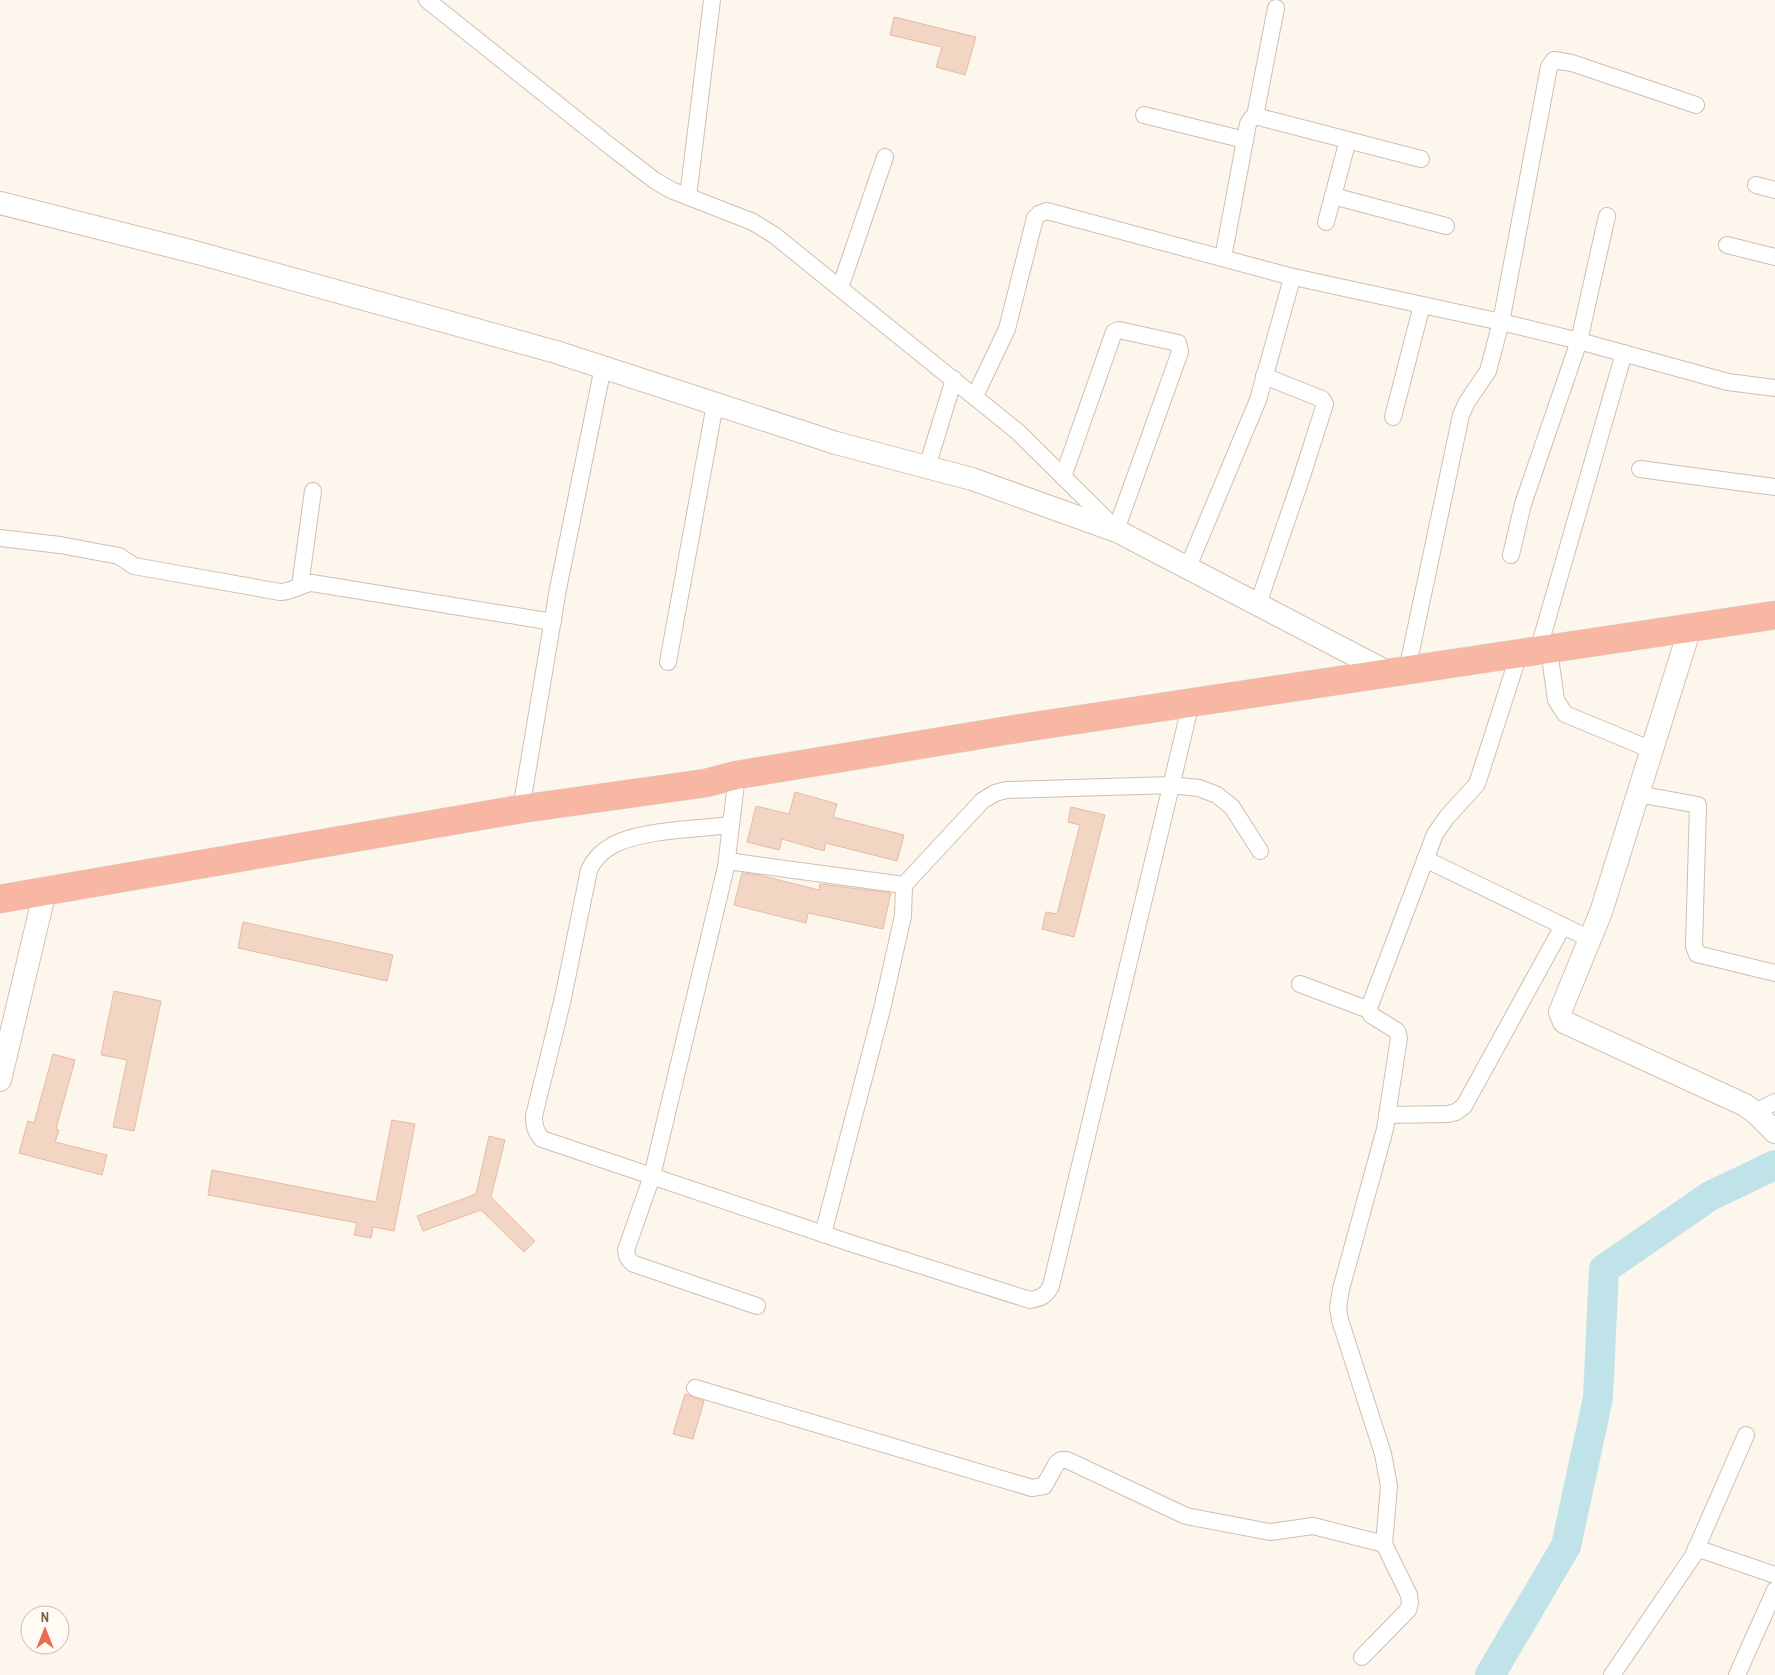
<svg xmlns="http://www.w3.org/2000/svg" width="1775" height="1675" font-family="'Archivo Narrow',sans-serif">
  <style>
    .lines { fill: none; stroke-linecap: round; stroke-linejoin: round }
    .river { stroke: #bfe3e8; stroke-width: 30 }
    .building { fill: #f3d5c3; stroke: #e6bba3 }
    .street-casing { stroke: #d1beb0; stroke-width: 18 }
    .secondary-casing { stroke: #d6c0b0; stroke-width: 24 }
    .highway-casing { stroke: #dad1cd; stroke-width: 29 }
    .street { stroke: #fff; stroke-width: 16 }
    .secondary { stroke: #fff; stroke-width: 22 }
    .highway { stroke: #f7b7a3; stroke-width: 28 }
  </style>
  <rect width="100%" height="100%" fill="#fdf6ec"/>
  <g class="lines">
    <!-- river -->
    <polyline class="river" points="1490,1675 1566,1546 1598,1398 1604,1269 1710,1196 1775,1165"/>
  </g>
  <!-- building -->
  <g class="building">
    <polygon points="894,17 976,37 965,75 936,67 942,47 890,35"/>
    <polygon points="795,792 837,804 833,817 904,835 897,861 826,843 824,851 782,839 779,850 747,842 756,806 789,814"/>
    <polygon points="1071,807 1105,815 1074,937 1042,929 1046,912 1057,914 1080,825 1068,822"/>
    <polygon points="742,873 759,875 819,890 820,884 891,893 883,929 808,913 806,923 734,905"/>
    <polygon points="243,922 393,955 387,981 238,948"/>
    <polygon points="114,991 161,1001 134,1131 113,1127 127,1060 101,1055"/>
    <polygon points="53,1054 75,1060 56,1129 59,1130 55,1142 107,1155 102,1175 19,1153 28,1121 34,1123"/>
    <polygon points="392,1120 415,1124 394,1231 373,1227 371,1238 354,1235 357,1223 208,1195 212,1170 376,1202"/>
    <polygon points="489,1136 505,1140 491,1197 535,1241 524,1252 481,1210 423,1231 417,1216 476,1194"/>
    <polygon points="685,1394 704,1401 693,1439 673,1434"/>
  </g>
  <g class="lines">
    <!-- street casing -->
    <g class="street-casing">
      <g id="street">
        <polyline points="427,0 606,143 654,180 671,190 753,222 774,235 1018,432 1116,529"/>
        <polyline points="1144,115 1245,140"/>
        <polyline points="1255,116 1276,8"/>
        <polyline points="1756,185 1775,190"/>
        <polyline points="1333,196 1446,226"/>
        <polyline points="688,197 712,0"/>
        <polyline points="1326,222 1348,140"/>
        <polyline points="1727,245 1775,257"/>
        <polyline points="1223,258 1248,124 1251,119 1255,116 1421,159"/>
        <polyline points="1289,276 1501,322 1579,341 1728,382 1775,388"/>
        <polyline points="840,288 885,157"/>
        <polyline points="975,396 1007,329 1035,218 1039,214 1047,211 1289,276 1291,282 1258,400 1188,567"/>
        <polyline points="1393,417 1422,305"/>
        <polyline points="927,467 954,379"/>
        <polyline points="1640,469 1775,487"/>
        <polyline points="1063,477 1114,332 1119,330 1178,343 1180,352 1116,530"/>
        <path d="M0,538L60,545L119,556L134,566L280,592C292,592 301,584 312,583L553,622"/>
        <polyline points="1511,555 1523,504 1579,341 1607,216"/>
        <polyline points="300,586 313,491"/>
        <polyline points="1258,604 1301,479 1325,404 1322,399 1264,376"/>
        <polyline points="1549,650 1556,700 1565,714 1652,750"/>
        <polyline points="1538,651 1624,353"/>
        <polyline points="668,662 715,404"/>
        <polyline points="1407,670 1461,415 1467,402 1488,371 1501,322 1549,67 1554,60 1572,63 1696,105"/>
        <path d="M737,775L726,867L652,1176L626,1250C627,1257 628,1260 634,1264L757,1306"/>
        <polyline points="1638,794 1698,805 1694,946 1697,954 1775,973"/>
        <polyline points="521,809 558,589 603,367"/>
        <path d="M731,825C698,829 641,830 613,845C602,851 594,859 589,870L563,998L534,1116C534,1125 535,1131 542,1139L850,1243L1030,1300C1041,1298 1046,1296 1051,1286L1191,703"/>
        <polyline points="1425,859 1590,939"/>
        <polyline points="727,861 904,885 903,916 882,1009 823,1234"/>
        <polyline points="904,885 982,801 995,793 1006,790 1171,785 1199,788 1217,795 1232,807 1260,851"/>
        <polyline points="1300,984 1369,1010"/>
        <polyline points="1755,1112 1775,1102"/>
        <polyline points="1387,1115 1448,1114 1456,1112 1464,1106 1563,926"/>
        <polyline points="695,1388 1032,1488 1044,1486 1057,1463 1061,1460 1067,1460 1186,1516 1270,1532 1313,1526 1384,1544"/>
        <polyline points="1696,1548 1775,1575"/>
        <polyline points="1362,1657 1408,1610 1410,1603 1409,1595 1384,1544 1389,1486 1383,1454 1340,1320 1338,1307 1341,1289 1385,1129 1399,1038 1397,1031 1371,1015 1369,1008 1435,834 1447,817 1477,784 1519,654"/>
        <polyline points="1612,1675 1693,1556 1746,1435"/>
        <polyline points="1737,1675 1775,1590"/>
      </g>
    </g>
    <!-- secondary casing -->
    <g class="secondary-casing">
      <g id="secondary">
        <polyline points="0,203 198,253 556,352 836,443 972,479 1119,532 1389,673"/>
        <polyline points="1690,628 1601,912 1560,1012 1564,1022 1745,1105 1757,1114 1775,1132"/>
        <polyline points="0,1080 45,891"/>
      </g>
    </g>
    <!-- highway casing -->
    <g class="highway-casing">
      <polyline id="highway" points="0,899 521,809 706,783 737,775 1022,728 1775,615"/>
    </g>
    <!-- street -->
    <use href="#street" class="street"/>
    <!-- secondary -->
    <use href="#secondary" class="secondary"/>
    <!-- highway -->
    <use href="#highway" class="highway"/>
  </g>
  <!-- north arrow -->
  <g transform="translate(45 1630)"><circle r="24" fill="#fffaf3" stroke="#cabbb1"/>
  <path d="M0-4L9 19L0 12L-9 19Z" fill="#e76f51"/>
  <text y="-8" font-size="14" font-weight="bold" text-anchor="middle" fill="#7a5c4d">N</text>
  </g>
</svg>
